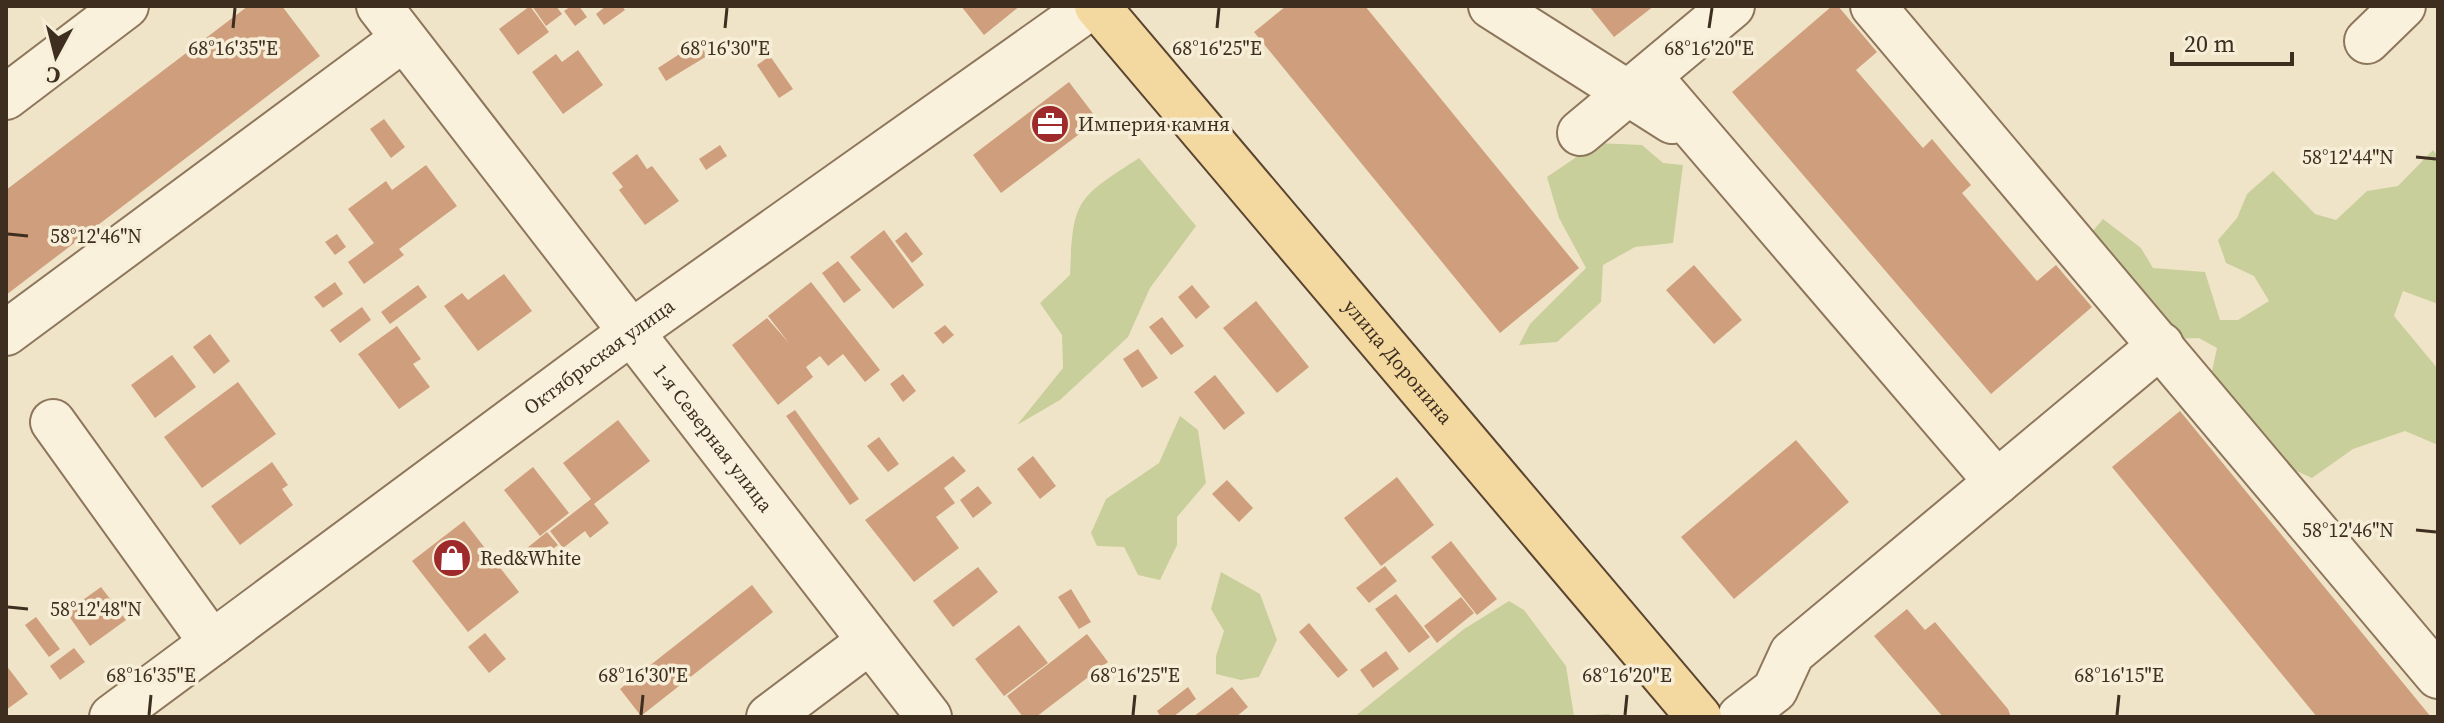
<svg xmlns="http://www.w3.org/2000/svg" width="2444" height="723" font-family="'Source Serif 4',serif">
  <style>
    .green { fill: #c9cf9b }
    .building { fill: #cf9f7d }
    .lines { fill: none; stroke-linecap: round; stroke-linejoin: round }
    .minor-casing { stroke: #8d765c; stroke-width: 48 }
    .major-casing { stroke: #5b4430; stroke-width: 48 }
    .minor { stroke: #faf1dc; stroke-width: 44 }
    .major { stroke: #f3d9a0; stroke-width: 44 }
    .ticks { fill: none; stroke: #3d2e20; stroke-width: 3 }
    .labels { text-anchor: middle; dominant-baseline: central; stroke-width: 7; stroke-linejoin: round; paint-order: stroke }
    .poi-label { font-size: 20px; fill: #3d2e20; stroke: #f7eed8; text-anchor: start }
    .street-label { font-size: 20px; fill: #3d2e20; stroke: #f7eed8 }
    .ticks-label { font-size: 20px; text-anchor: middle; fill: #3d2e20; stroke: #f7eed8; stroke-width: 7; stroke-linejoin: round; paint-order: stroke }
  </style>
  <rect width="100%" height="100%" fill="#f0e4c8"/>
  <!-- green -->
  <g class="green">
    <polygon points="1597,143 1642,145 1663,163 1683,165 1673,243 1635,247 1603,265 1601,302 1557,342 1519,345 1530,324 1586,268 1559,218 1547,177"/>
    <polygon points="2433,150 2438,157 2438,304 2403,291 2394,316 2438,369 2438,445 2405,431 2353,449 2312,478 2279,463 2210,380 2217,348 2199,338 2172,339 2085,240 2103,219 2141,248 2153,268 2205,272 2220,320 2238,320 2269,301 2254,276 2226,263 2218,240 2237,218 2247,194 2273,171 2315,214 2336,220 2367,191 2398,186"/>
    <path d="M1139,158L1196,226L1150,288L1128,337L1060,400L1017,425L1063,368L1062,335L1040,303L1070,275C1073,199 1076,199 1139,158Z"/>
    <polygon points="1180,416 1198,430 1206,483 1177,517 1177,545 1160,580 1138,575 1124,547 1097,546 1091,533 1106,499 1159,463"/>
    <polygon points="1221,572 1260,594 1277,640 1259,677 1241,680 1216,674 1216,656 1224,631 1211,609"/>
    <polygon points="1509,601 1524,610 1566,666 1574,716 1609,714 1612,717 1354,717 1464,629"/>
  </g>
  <!-- building -->
  <g class="building">
    <polygon points="248,6 282,6 320,56 6,295 6,190"/>
    <polygon points="530,6 549,32 518,55 499,29"/>
    <polygon points="532,6 556,6 562,14 546,26"/>
    <polygon points="571,6 579,6 587,17 575,26 564,11"/>
    <polygon points="606,6 622,6 625,10 604,25 596,14"/>
    <polygon points="961,6 1020,6 984,35"/>
    <polygon points="1286,6 1365,6 1579,268 1500,333 1254,32"/>
    <polygon points="1589,6 1654,6 1614,37"/>
    <polygon points="1832,6 1838,6 1877,52 1856,70 1923,148 1932,139 1952,163 1971,185 1962,193 2037,281 2056,265 2092,307 1991,394 1732,92"/>
    <polygon points="698,42 707,56 666,81 658,68"/>
    <polygon points="578,50 603,85 563,114 532,72 556,54 562,62"/>
    <polygon points="770,56 793,89 779,98 757,65"/>
    <polygon points="1069,82 1098,120 1001,193 973,155"/>
    <polygon points="384,119 405,147 391,158 370,129"/>
    <polygon points="720,145 727,156 706,170 699,159"/>
    <polygon points="637,154 647,169 652,166 679,201 645,225 619,190 623,187 612,173"/>
    <polygon points="426,165 457,206 399,249 404,255 364,284 348,262 374,243 348,209 386,181 392,190"/>
    <polygon points="884,230 924,285 893,309 850,257"/>
    <polygon points="906,232 923,254 912,263 895,241"/>
    <polygon points="337,234 346,247 335,255 325,242"/>
    <polygon points="838,261 861,290 844,303 822,273"/>
    <polygon points="1694,265 1742,320 1714,344 1666,290"/>
    <polygon points="504,274 532,311 478,351 444,306 462,293 468,300"/>
    <polygon points="335,282 343,294 323,308 314,297"/>
    <polygon points="811,282 880,370 865,382 843,354 828,366 820,356 806,367 813,377 778,405 732,345 767,318 789,343 768,316"/>
    <polygon points="418,285 427,297 390,324 381,312"/>
    <polygon points="1192,285 1210,307 1196,319 1178,297"/>
    <polygon points="1256,301 1309,367 1277,393 1223,328"/>
    <polygon points="362,307 371,320 340,343 330,330"/>
    <polygon points="1162,317 1184,346 1171,355 1149,327"/>
    <polygon points="945,325 954,335 943,344 934,333"/>
    <polygon points="397,326 421,359 413,364 430,387 399,409 358,354"/>
    <polygon points="210,334 230,361 214,374 193,347"/>
    <polygon points="1138,349 1158,378 1142,388 1123,359"/>
    <polygon points="172,355 196,387 155,418 131,385"/>
    <polygon points="903,374 916,391 903,402 890,384"/>
    <polygon points="1215,375 1245,413 1224,430 1194,392"/>
    <polygon points="238,382 276,434 202,488 164,437"/>
    <polygon points="795,410 859,499 850,505 786,416"/>
    <polygon points="2180,411 2431,717 2317,717 2112,467"/>
    <polygon points="618,420 650,461 594,504 609,523 590,538 585,531 563,548 550,531 591,499 563,463"/>
    <polygon points="879,437 899,464 888,472 867,446"/>
    <polygon points="1796,440 1849,502 1734,599 1681,537"/>
    <polygon points="953,456 966,471 944,488 955,503 936,517 959,548 914,582 865,520"/>
    <polygon points="1033,456 1056,486 1040,499 1017,469"/>
    <polygon points="272,462 288,485 282,489 293,505 240,545 211,506"/>
    <polygon points="533,467 569,513 540,536 504,490"/>
    <polygon points="1397,477 1434,525 1381,566 1344,518"/>
    <polygon points="1227,480 1253,508 1239,522 1212,494"/>
    <polygon points="978,486 992,503 973,518 960,500"/>
    <polygon points="464,521 519,592 468,632 412,561"/>
    <polygon points="547,532 558,545 537,561 527,548"/>
    <polygon points="1451,541 1497,599 1477,615 1431,557"/>
    <polygon points="1385,566 1397,581 1369,603 1356,588"/>
    <polygon points="978,567 998,592 953,627 933,601"/>
    <polygon points="752,585 773,612 641,716 620,689"/>
    <polygon points="101,587 126,620 90,646 66,612"/>
    <polygon points="1071,589 1091,622 1079,629 1058,597"/>
    <polygon points="1396,594 1430,637 1409,653 1375,609"/>
    <polygon points="1461,597 1474,613 1437,643 1424,626"/>
    <polygon points="1907,609 1925,630 1935,622 2008,709 2011,717 1943,717 1874,636"/>
    <polygon points="36,617 60,649 49,657 25,625"/>
    <polygon points="1309,623 1348,670 1338,678 1299,632"/>
    <polygon points="1019,625 1048,663 1004,696 975,659"/>
    <polygon points="485,633 506,659 489,673 468,647"/>
    <polygon points="1087,634 1108,662 1036,717 1023,717 1007,696"/>
    <polygon points="74,648 85,662 60,680 50,666"/>
    <polygon points="1386,651 1399,669 1373,688 1360,670"/>
    <polygon points="6,665 28,694 6,710"/>
    <polygon points="1188,687 1196,699 1173,717 1161,717 1157,711"/>
    <polygon points="1232,687 1248,707 1236,717 1193,717"/>
  </g>
  <g class="lines">
    <!-- minor casing -->
    <g class="minor-casing">
      <g id="minor">
        <path id="s1" d="M379,6L929,717"/>
        <polyline points="1491,6 1672,121"/>
        <polyline points="1873,6 2438,676"/>
        <polyline points="2367,41 2403,6"/>
        <polyline points="1649,76 1997,482"/>
        <polyline points="6,97 126,6"/>
        <polyline points="1580,133 1732,6"/>
        <polyline points="6,333 403,39"/>
        <polyline points="53,422 212,643"/>
        <path id="s2" d="M112,717L630,333L1092,6"/>
        <polyline points="769,717 870,641"/>
        <polyline points="1740,717 1775,690 1792,653 2161,345"/>
      </g>
    </g>
    <!-- major casing -->
    <g class="major-casing">
      <g id="major">
        <path id="s3" d="M1097,6L1699,717"/>
      </g>
    </g>
    <!-- minor -->
    <use href="#minor" class="minor"/>
    <!-- major -->
    <use href="#major" class="major"/>
  </g>
  <!-- ticks -->
  <path class="ticks" d="M233,28L235,8M725,28L727,8M1217,28L1219,8M1709,28L1712,8M2416,157L2436,159M8,234L28,236M2416,530L2436,532M8,607L28,609M149,715L151,695M641,715L643,695M1133,715L1135,695M1625,715L1627,695M2117,715L2119,695"/>
  <!-- icons -->
  <defs>
    <g id="office-disc" transform="scale(2)"><circle r="9.5" fill="#9e2a2b" stroke="#f7eed8"/><path d="M-6-3h4V-5.5h4V-3h4V5H-6ZM-1-4.5V-3h2v-1.5ZM-6 0V1H6V0Z" fill="#fff"/></g>
    <g id="shop-disc" transform="scale(2)"><circle r="9.5" fill="#9e2a2b" stroke="#f7eed8"/><path d="M-5-2.5h2.3a2.7 3.5 0 0 1 5.4 0H5L5.5 6h-11ZM-1.5-2.5h3a1.5 2.3 0 0 0-3 0Z" fill="#fff"/></g>
  </defs>
  <g fill-rule="evenodd">
    <use href="#office-disc" x="1050" y="124"/>
    <use href="#shop-disc" x="452" y="558"/>
  </g>
  <g class="labels">
    <!-- poi labels -->
    <g class="poi-label">
      <text x="1078" y="124">Империя камня</text>
      <text x="480" y="558">Red&amp;White</text>
    </g>
    <!-- street labels -->
    <g class="street-label">
      <text stroke="none"><textPath href="#s2" startOffset="606">Октябрьская улица</textPath></text>
      <text stroke="none"><textPath href="#s3" startOffset="466">улица Доронина</textPath></text>
      <text stroke="none"><textPath href="#s1" startOffset="546">1-я Северная улица</textPath></text>
    </g>
  </g>
  <g class="ticks-label">
    <text x="233" y="55">68°16'35"E</text>
    <text x="725" y="55">68°16'30"E</text>
    <text x="1217" y="55">68°16'25"E</text>
    <text x="1709" y="55">68°16'20"E</text>
    <text x="2348" y="164">58°12'44"N</text>
    <text x="96" y="243">58°12'46"N</text>
    <text x="2348" y="537">58°12'46"N</text>
    <text x="96" y="616">58°12'48"N</text>
    <text x="151" y="682">68°16'35"E</text>
    <text x="643" y="682">68°16'30"E</text>
    <text x="1135" y="682">68°16'25"E</text>
    <text x="1627" y="682">68°16'20"E</text>
    <text x="2119" y="682">68°16'15"E</text>
  </g>
  <!-- border -->
  <rect width="2444" height="723" fill="none" stroke="#3d2e20" stroke-width="16"/>
  <!-- north arrow -->
  <g transform="translate(56 56) rotate(187)" stroke="#f7eed8" stroke-width="6" paint-order="stroke">
  <path d="M0-6L14 30L0 20L-14 30Z" fill="#3d2e20"/>
  <text y="-12" font-size="22" font-weight="bold" text-anchor="middle" fill="#3d2e20">С</text>
  </g>
  <!-- scale -->
  <path d="M2172 52v12h120v-12" fill="none" stroke="#3d2e20" stroke-width="4"/>
  <text x="2184" y="52" font-size="24" fill="#3d2e20" stroke="#f7eed8" stroke-width="6" paint-order="stroke">20 m</text>
</svg>
